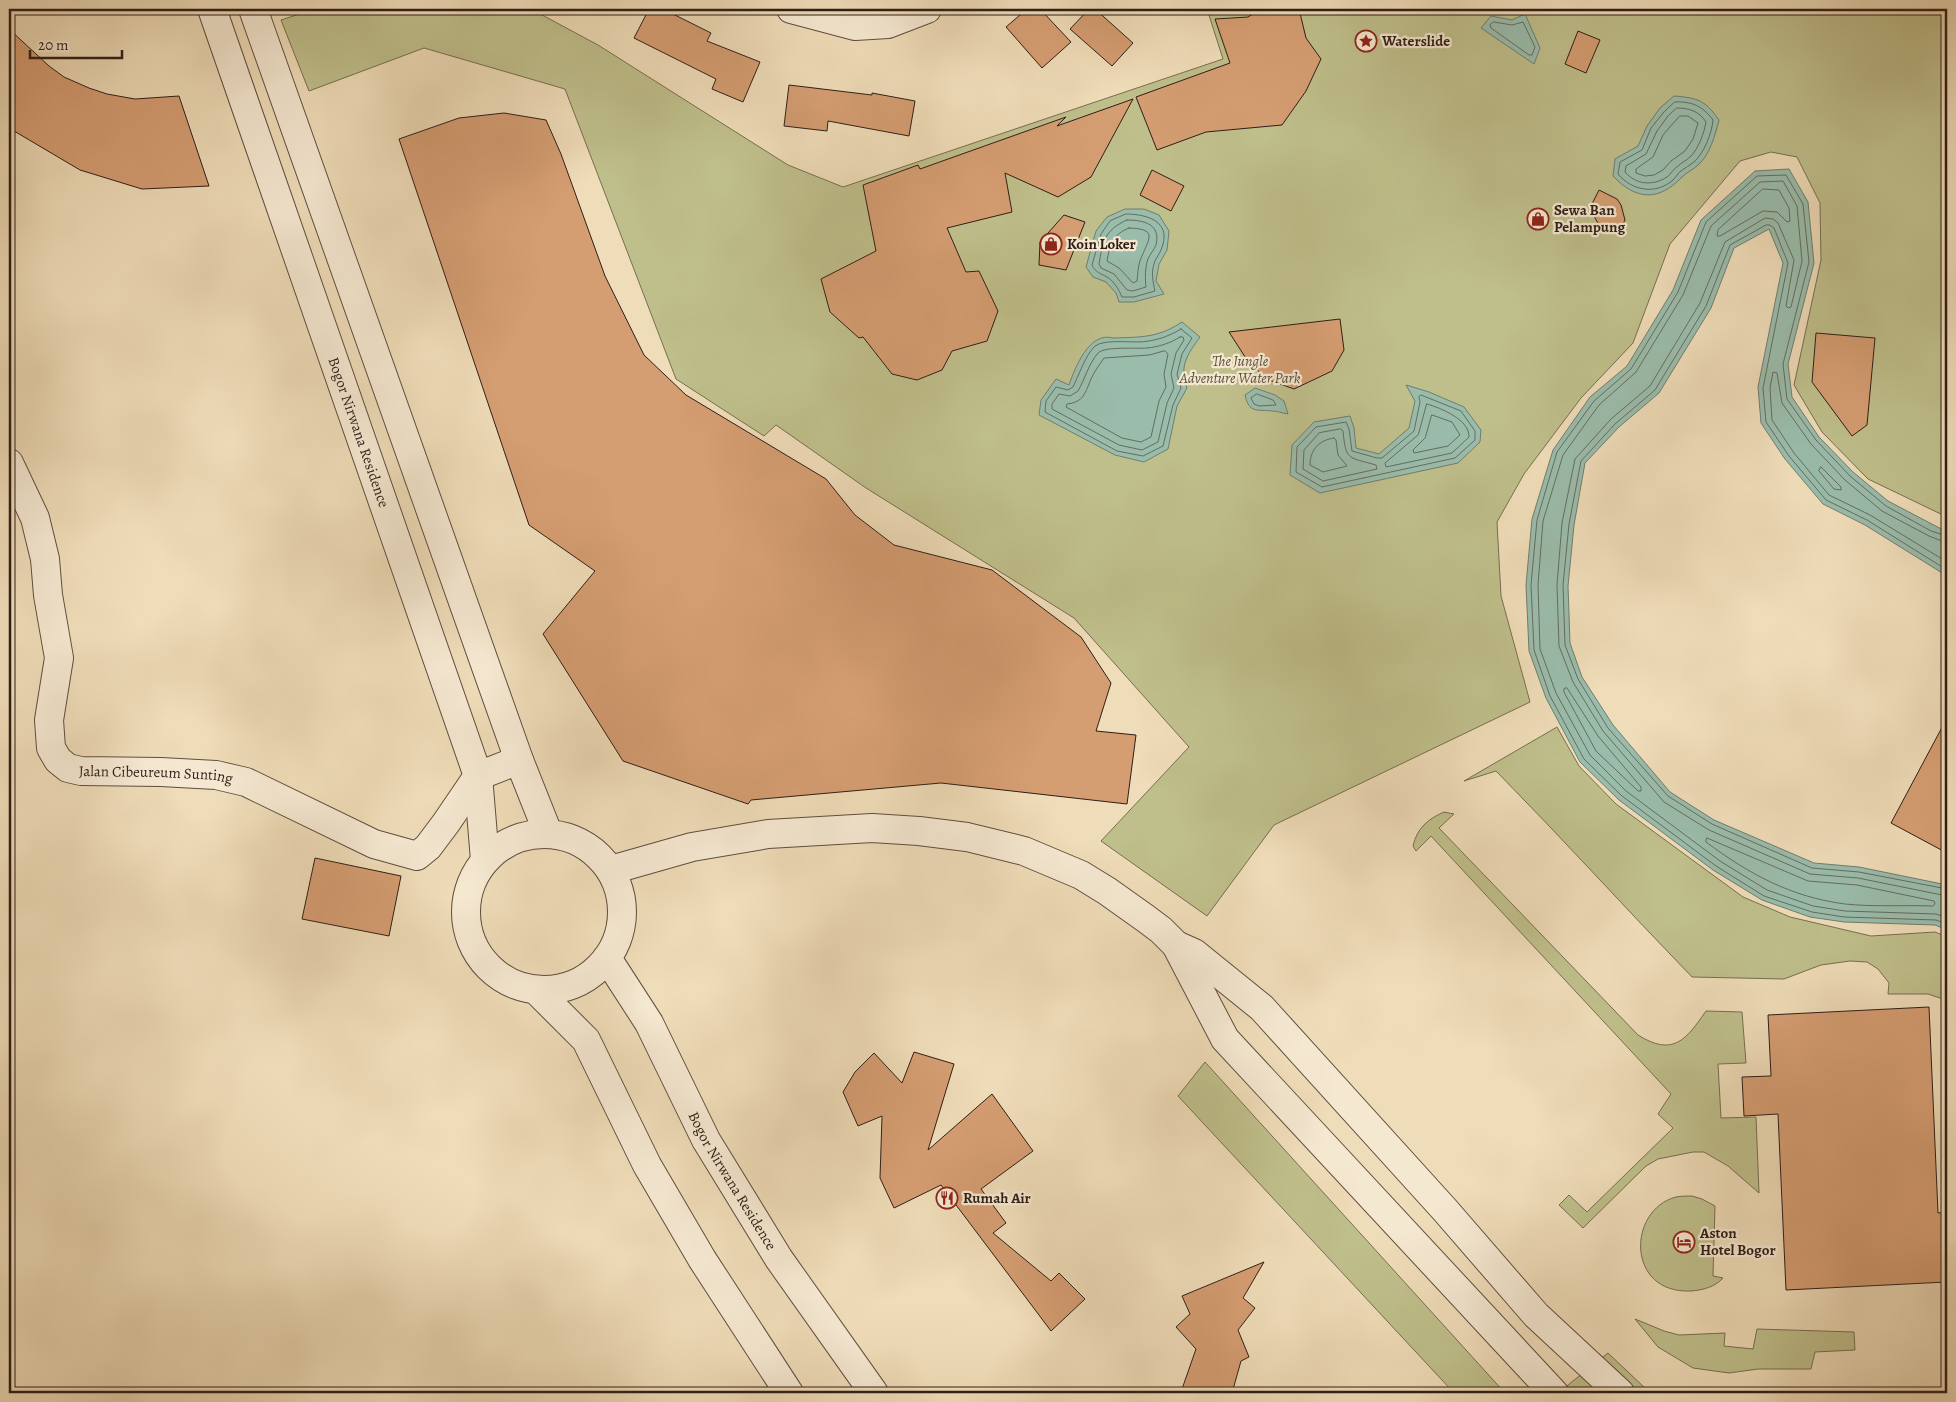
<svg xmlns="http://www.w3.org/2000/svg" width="1956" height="1402" font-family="Alegreya,serif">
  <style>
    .green { fill: #bfbf8b; stroke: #776e51 }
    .water { fill: #9abcab; stroke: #6f7d70 }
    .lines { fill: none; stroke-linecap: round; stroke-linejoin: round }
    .shore { stroke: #646d61; stroke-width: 1 }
    .building { fill: #d59d72; stroke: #2f1e17 }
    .minor-casing { stroke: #5f4e3f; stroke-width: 30 }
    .tertiary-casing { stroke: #5f4e3f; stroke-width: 30 }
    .minor { stroke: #f5e8d1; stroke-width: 28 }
    .tertiary { stroke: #f5e8d1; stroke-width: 28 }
    .labels { text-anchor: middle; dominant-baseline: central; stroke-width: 4.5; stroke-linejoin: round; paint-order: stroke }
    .poi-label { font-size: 15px; font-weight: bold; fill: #2f1e17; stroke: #f5e8d1; text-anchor: start }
    .park-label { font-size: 15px; font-style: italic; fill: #5a4e3a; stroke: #f5e8d1 }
    .street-label { font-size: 15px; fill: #2f1e17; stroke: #f5e8d1 }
  </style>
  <rect width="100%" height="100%" fill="#efdcb8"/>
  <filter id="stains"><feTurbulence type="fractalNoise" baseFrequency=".004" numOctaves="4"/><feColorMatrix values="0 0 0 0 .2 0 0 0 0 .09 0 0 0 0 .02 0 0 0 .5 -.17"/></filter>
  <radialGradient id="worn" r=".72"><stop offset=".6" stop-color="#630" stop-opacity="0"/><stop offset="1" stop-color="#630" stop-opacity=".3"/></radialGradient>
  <!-- green -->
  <g class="green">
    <polygon points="315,9 531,9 598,45 788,165 843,187 1223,59 1207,9 1947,9 1947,517 1868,479 1822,432 1794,385 1821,260 1820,203 1797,157 1771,152 1740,161 1670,244 1633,343 1581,398 1524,474 1497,522 1501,596 1530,702 1274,825 1207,916 1101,841 1189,747 1074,618 866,488 776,425 764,436 676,379 565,89 424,48 309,91 281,20"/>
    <path d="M1557,727L1579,766L1616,804L1743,897L1790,917L1871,936L1935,932L1947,937V1052V1018L1943,999L1928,994H1888L1889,983L1878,969L1867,962L1850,961L1821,965L1784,979L1692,977C1626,909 1563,839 1496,771L1464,781Z"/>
    <path d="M1444,812L1454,814L1439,828L1638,1035C1673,1057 1686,1040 1706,1011L1742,1012L1746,1063L1718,1064L1721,1118L1756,1117L1759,1193L1728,1166L1704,1152H1693L1658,1159L1646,1166L1583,1228L1559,1205L1569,1195L1587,1212L1673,1128L1658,1114L1671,1094L1431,836L1416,851L1413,846C1417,828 1428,819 1444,812Z"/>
    <polygon points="1205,1062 1505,1393 1454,1393 1178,1096"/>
    <path d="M1692,1196L1702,1199L1715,1206L1713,1276L1723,1278C1715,1287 1703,1290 1691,1291C1626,1294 1627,1210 1676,1197C1681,1196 1687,1196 1692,1196Z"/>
    <polygon points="1635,1319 1664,1331 1679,1335 1725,1333 1724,1346 1753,1349 1757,1329 1854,1332 1855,1350 1815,1352 1811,1369 1758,1369 1729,1373 1693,1368 1658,1347"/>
    <polygon points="1608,1353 1645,1388 1661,1393 1558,1393"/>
  </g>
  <!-- water -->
  <g class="water">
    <polygon points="1525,14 1540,48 1534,64 1481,28 1491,16 1512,20"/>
    <path d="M1674,96C1698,98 1705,100 1719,120C1715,135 1710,155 1698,165C1693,170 1687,172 1682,177C1658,202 1636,200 1613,176L1615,159L1638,146L1647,126L1660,108Z"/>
    <polygon points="1789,169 1808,202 1814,263 1788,364 1792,397 1819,437 1853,472 1888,501 1947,532 1947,576 1865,525 1823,504 1785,459 1761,423 1758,387 1783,263 1769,229 1734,248 1711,308 1659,393 1619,427 1585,463 1574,525 1568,586 1570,643 1582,677 1613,725 1670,792 1714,820 1814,863 1859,867 1947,885 1947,930 1935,925 1844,922 1810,917 1762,900 1713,870 1619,800 1580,762 1546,698 1529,651 1526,585 1532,519 1553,450 1590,397 1627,366 1673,290 1701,220 1755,171"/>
    <polygon points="1125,209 1144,209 1159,215 1169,231 1167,250 1159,264 1156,281 1164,294 1134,302 1119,302 1116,293 1106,282 1093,277 1086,267 1096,231 1107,217"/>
    <path d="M1182,322L1200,337C1187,355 1179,366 1187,388L1177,406L1168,449L1144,462L1115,455L1039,415L1041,400L1056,379L1069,385C1075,368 1089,331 1113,338C1141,337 1158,338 1182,322Z"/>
    <polygon points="1406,385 1429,392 1464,407 1481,430 1480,442 1458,463 1320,493 1290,475 1292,445 1314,422 1350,416 1354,428 1356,448 1379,454 1409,428 1415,401"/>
    <path d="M1255,388L1275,395L1284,401L1288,414C1282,413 1277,411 1272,411C1257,409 1249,414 1245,395Z"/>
  </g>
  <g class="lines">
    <!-- shore -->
    <g class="shore">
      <polygon points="1494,22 1512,25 1523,22 1535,47 1532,55 1529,55 1491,28 1490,25"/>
      <path d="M1675,102C1691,101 1703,106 1713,120C1712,133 1704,153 1694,162C1690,165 1685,168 1681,171C1678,173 1676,177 1673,180C1656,195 1632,191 1618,174L1620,162L1642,150L1651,128L1664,112Z"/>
      <path d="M1677,108C1689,108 1699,111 1706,122C1704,133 1699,148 1690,157C1687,160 1681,163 1678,166C1673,169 1671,174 1667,177C1653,186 1636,185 1625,172L1626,166L1646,154L1657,131L1668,116Z"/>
      <polygon points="1680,116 1688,116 1698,123 1693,139 1685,151 1671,161 1663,170 1654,175 1645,176 1636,173 1636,169 1653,157 1663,135"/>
      <polygon points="1763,189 1779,190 1789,208 1790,221 1787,222 1777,212 1763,211 1720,236 1717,236 1718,230"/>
      <path d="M1126,214C1148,214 1173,222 1161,250C1159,255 1155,259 1154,264C1151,274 1153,281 1155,291L1134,297H1122C1119,290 1114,281 1107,277C1100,273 1096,273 1092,265L1101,234L1110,221Z"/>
      <path d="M1127,220C1144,220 1161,224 1156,245C1154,250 1150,254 1148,259C1145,267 1145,278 1146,287L1133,291L1127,290L1114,274L1101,268L1099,264C1103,242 1104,230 1127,220Z"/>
      <path d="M1129,228C1157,229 1150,237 1142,256C1138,263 1138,273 1137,281L1133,283L1119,268L1107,261C1110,245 1113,234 1129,228Z"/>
      <path d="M1181,329L1192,338L1182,354L1177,374L1181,388L1173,405L1163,446L1143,456L1117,451L1045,412L1046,401L1056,387L1068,390L1073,387C1078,377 1086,354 1095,346C1106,338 1135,344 1149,341C1161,339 1171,335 1181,329Z"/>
      <path d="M1180,337H1183L1184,340L1176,353L1171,374L1174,388L1167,403L1158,442L1142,450L1119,445L1052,409V404L1059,394L1070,396L1078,391C1085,379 1088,365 1098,353C1105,346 1136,349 1147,348C1158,347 1171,343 1180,337Z"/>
      <path d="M1165,351L1168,354L1164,374L1166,387L1159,401L1151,437L1141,442L1122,438L1066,407L1067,404C1084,402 1085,393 1091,379C1094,372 1100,364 1104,358L1149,355Z"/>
      <polygon points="1257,394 1273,400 1276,405 1259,406 1254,404 1251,398"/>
      <polygon points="1421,395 1461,411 1475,431 1475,440 1455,458 1322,487 1296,472 1297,447 1316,427 1346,422 1349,429 1352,451 1377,458 1382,458 1414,431 1420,402 1419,397"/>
      <path d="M1427,404C1441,408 1470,420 1469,437L1452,453L1386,467L1385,463L1418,435Z"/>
      <polygon points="1432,415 1452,422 1460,435 1448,446 1414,453 1413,450 1425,438"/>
      <path d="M1341,429L1343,431C1346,461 1348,457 1376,465L1377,469L1323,481L1303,469L1304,450L1319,433Z"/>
      <path d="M1334,438L1336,440L1338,455L1347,466L1323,472L1310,465C1310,450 1319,440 1334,438Z"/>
      <polygon points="1821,467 1841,487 1841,490 1834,489 1819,471"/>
      <polyline points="1947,536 1931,531 1886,506 1850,476 1816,440 1787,399 1783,364 1809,262 1803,204 1786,175 1757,176 1706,222 1678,292 1631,369 1594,401 1557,452 1537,520 1531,585 1534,650 1550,696 1584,759 1622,796 1716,866 1764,896 1812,912 1844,917 1936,920 1947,924"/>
      <polyline points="1947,543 1929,536 1882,511 1845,480 1811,444 1782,403 1777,373 1773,372 1770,388 1772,420 1794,453 1829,495 1870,515 1947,562"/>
      <polyline points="1947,570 1867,520 1826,500 1789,456 1766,422 1763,388 1788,263 1774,228 1770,225 1766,225 1730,245 1706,306 1655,390 1615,424 1581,461 1569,524 1563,585 1565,645 1578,679 1608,728 1668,796 1712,824 1812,868 1859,872 1947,889"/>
      <polygon points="1567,688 1598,736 1641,787 1641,791 1638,791 1596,751 1564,692 1564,689"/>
      <path d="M1707,838L1808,881L1857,885L1934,901L1935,904L1933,906C1904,905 1874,907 1845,904C1791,897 1749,874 1706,842Z"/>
      <polyline points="1947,896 1858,878 1810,874 1709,830 1664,802 1603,731 1573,682 1559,646 1557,585 1562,523 1575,459 1611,419 1650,386 1700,303 1725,242 1765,218 1773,219 1778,223 1794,260 1786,306 1788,308 1791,307 1802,261 1797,206 1783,181 1760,182 1711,226 1683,295 1636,372 1599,405 1563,455 1543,521 1538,585 1540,649 1556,693 1590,755 1626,791 1720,861 1767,890 1813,906 1845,911 1936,914 1947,918"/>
    </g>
  </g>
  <!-- building -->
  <g class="building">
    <polygon points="649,9 663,9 711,33 707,41 760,62 743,102 712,89 716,79 634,38"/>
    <polygon points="1027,9 1040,9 1071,42 1042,68 1006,27"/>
    <polygon points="1089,9 1095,9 1133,43 1112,66 1070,29"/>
    <polygon points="1261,9 1299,9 1306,38 1321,59 1306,91 1282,125 1206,132 1157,150 1136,97 1230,63 1215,19 1248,17"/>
    <polygon points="9,29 49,66 64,77 89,88 107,94 135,99 179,96 209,186 142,189 80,170 9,128"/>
    <polygon points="1578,31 1600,40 1586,73 1565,64"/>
    <polygon points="789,85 872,95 872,93 915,101 909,136 828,121 827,131 784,126"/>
    <polygon points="1133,99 1091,177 1058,197 1005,173 1012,212 947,228 966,272 979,271 998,311 987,341 952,351 942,370 917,380 892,374 863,337 859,338 830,312 821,279 876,251 863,185 918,165 920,169 1066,117 1057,126"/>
    <polygon points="504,113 546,120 561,154 605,276 644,355 686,395 826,479 855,515 894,545 992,570 1081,637 1111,683 1096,731 1136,735 1127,804 941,783 751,800 748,804 623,761 543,634 595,571 529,525 399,139 459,118"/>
    <polygon points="1152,170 1184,186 1171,211 1140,195"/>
    <polygon points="1599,190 1617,199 1621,205 1625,220 1619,233 1608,230 1599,225 1595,218 1592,210 1593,202"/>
    <polygon points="1064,215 1085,222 1066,270 1039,265 1040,242"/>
    <polygon points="1340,319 1344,350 1332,371 1294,389 1269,380 1249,363 1229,332"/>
    <polygon points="1816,333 1875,338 1867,425 1852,436 1812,382"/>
    <polygon points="1947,718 1947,853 1891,823"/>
    <polygon points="315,858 401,876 389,936 302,919"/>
    <polygon points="1929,1007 1938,1213 1947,1212 1947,1282 1786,1290 1778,1114 1744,1116 1742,1077 1771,1076 1768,1015"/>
    <polygon points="914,1052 954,1064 928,1150 992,1094 1033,1151 981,1189 1006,1223 993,1233 1051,1281 1059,1273 1085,1299 1051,1331 941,1185 894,1208 880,1178 882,1116 858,1126 843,1092 855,1072 874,1053 902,1083"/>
    <polygon points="1264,1262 1243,1298 1255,1308 1238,1330 1249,1357 1241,1361 1232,1393 1195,1393 1182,1389 1196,1349 1176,1327 1190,1314 1182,1296"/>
  </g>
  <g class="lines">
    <!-- minor casing -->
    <g class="minor-casing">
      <g id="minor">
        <polyline points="791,9 855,26 888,24 927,9"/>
        <path id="s1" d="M9,463L35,518L45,559L48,595L59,658L49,720L51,748L58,760L68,768L81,771L161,772L216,775L246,782L374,844L417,856L428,847L446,823L478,776L519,760"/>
        <polyline points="611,870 692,847 768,834 872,828 919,831 967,837 1024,851 1081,875 1107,891 1145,918 1161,930 1176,945 1225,1039 1554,1393"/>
        <polyline points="1176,945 1194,953 1262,1008 1445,1210 1536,1315 1620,1393"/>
      </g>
    </g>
    <!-- tertiary casing -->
    <g class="tertiary-casing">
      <g id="tertiary">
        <path id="s2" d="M212,9L478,776L485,860"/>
        <polyline points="253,9 519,760 548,833"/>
        <circle cx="544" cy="912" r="78"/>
        <path id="s3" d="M607,958L649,1023L706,1140L779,1259L874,1393"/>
        <polyline points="537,991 586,1040 647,1165 702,1259 789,1393"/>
      </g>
    </g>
    <!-- minor -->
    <use href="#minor" class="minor"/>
    <!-- tertiary -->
    <use href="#tertiary" class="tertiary"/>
  </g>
  <!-- icons -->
  <defs>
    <g id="sight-ring" transform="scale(1.125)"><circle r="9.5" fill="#f5e8d1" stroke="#8f2418" stroke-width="1.5"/><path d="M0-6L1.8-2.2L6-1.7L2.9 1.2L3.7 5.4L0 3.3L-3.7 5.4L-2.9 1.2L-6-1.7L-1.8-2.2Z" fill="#8f2418"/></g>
    <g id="shop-ring" transform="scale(1.125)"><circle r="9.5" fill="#f5e8d1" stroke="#8f2418" stroke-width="1.5"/><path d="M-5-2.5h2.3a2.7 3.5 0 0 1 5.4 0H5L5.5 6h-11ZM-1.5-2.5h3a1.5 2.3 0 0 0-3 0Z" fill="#8f2418"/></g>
    <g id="restaurant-ring" transform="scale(1.125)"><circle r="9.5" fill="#f5e8d1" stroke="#8f2418" stroke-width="1.5"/><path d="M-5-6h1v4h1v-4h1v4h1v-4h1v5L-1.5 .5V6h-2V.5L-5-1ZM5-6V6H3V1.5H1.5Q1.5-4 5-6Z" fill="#8f2418"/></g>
    <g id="hotel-ring" transform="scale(1.125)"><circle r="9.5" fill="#f5e8d1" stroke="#8f2418" stroke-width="1.5"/><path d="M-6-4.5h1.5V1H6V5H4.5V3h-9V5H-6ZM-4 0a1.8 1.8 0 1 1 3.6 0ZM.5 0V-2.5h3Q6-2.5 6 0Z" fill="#8f2418"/></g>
  </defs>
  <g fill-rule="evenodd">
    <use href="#sight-ring" x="1366" y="41"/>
    <use href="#shop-ring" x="1538" y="219"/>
    <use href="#shop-ring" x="1051" y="244"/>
    <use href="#restaurant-ring" x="947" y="1198"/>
    <use href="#hotel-ring" x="1684" y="1242"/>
  </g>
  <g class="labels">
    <!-- poi labels -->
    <g class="poi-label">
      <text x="1382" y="41">Waterslide</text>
      <text x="1554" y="210">Sewa Ban<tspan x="1554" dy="17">Pelampung</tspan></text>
      <text x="1067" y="244">Koin Loker</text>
      <text x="963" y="1198">Rumah Air</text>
      <text x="1700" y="1233">Aston<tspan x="1700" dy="17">Hotel Bogor</tspan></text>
    </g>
    <!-- park labels -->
    <g class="park-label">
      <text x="1240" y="361">The Jungle<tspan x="1240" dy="17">Adventure Water Park</tspan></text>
    </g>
    <!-- street labels -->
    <g class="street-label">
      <text stroke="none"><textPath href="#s2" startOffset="448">Bogor Nirwana Residence</textPath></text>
      <text stroke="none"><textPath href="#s1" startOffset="409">Jalan Cibeureum Sunting</textPath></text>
      <text stroke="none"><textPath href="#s3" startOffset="256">Bogor Nirwana Residence</textPath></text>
    </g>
  </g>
  <!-- margin -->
  <rect width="1956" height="1402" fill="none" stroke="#efdcb8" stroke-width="30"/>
  <rect x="10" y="10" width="1936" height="1382" fill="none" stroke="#2f1e17" stroke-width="2.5"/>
  <rect x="15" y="15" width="1926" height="1372" fill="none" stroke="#2f1e17"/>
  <!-- scale -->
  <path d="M30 50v8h92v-8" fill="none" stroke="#2f1e17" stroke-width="2.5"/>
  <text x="38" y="50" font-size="15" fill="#2f1e17" stroke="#f5e8d1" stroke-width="4" paint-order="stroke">20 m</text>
  <rect width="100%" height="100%" filter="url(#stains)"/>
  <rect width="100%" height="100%" fill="url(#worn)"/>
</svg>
